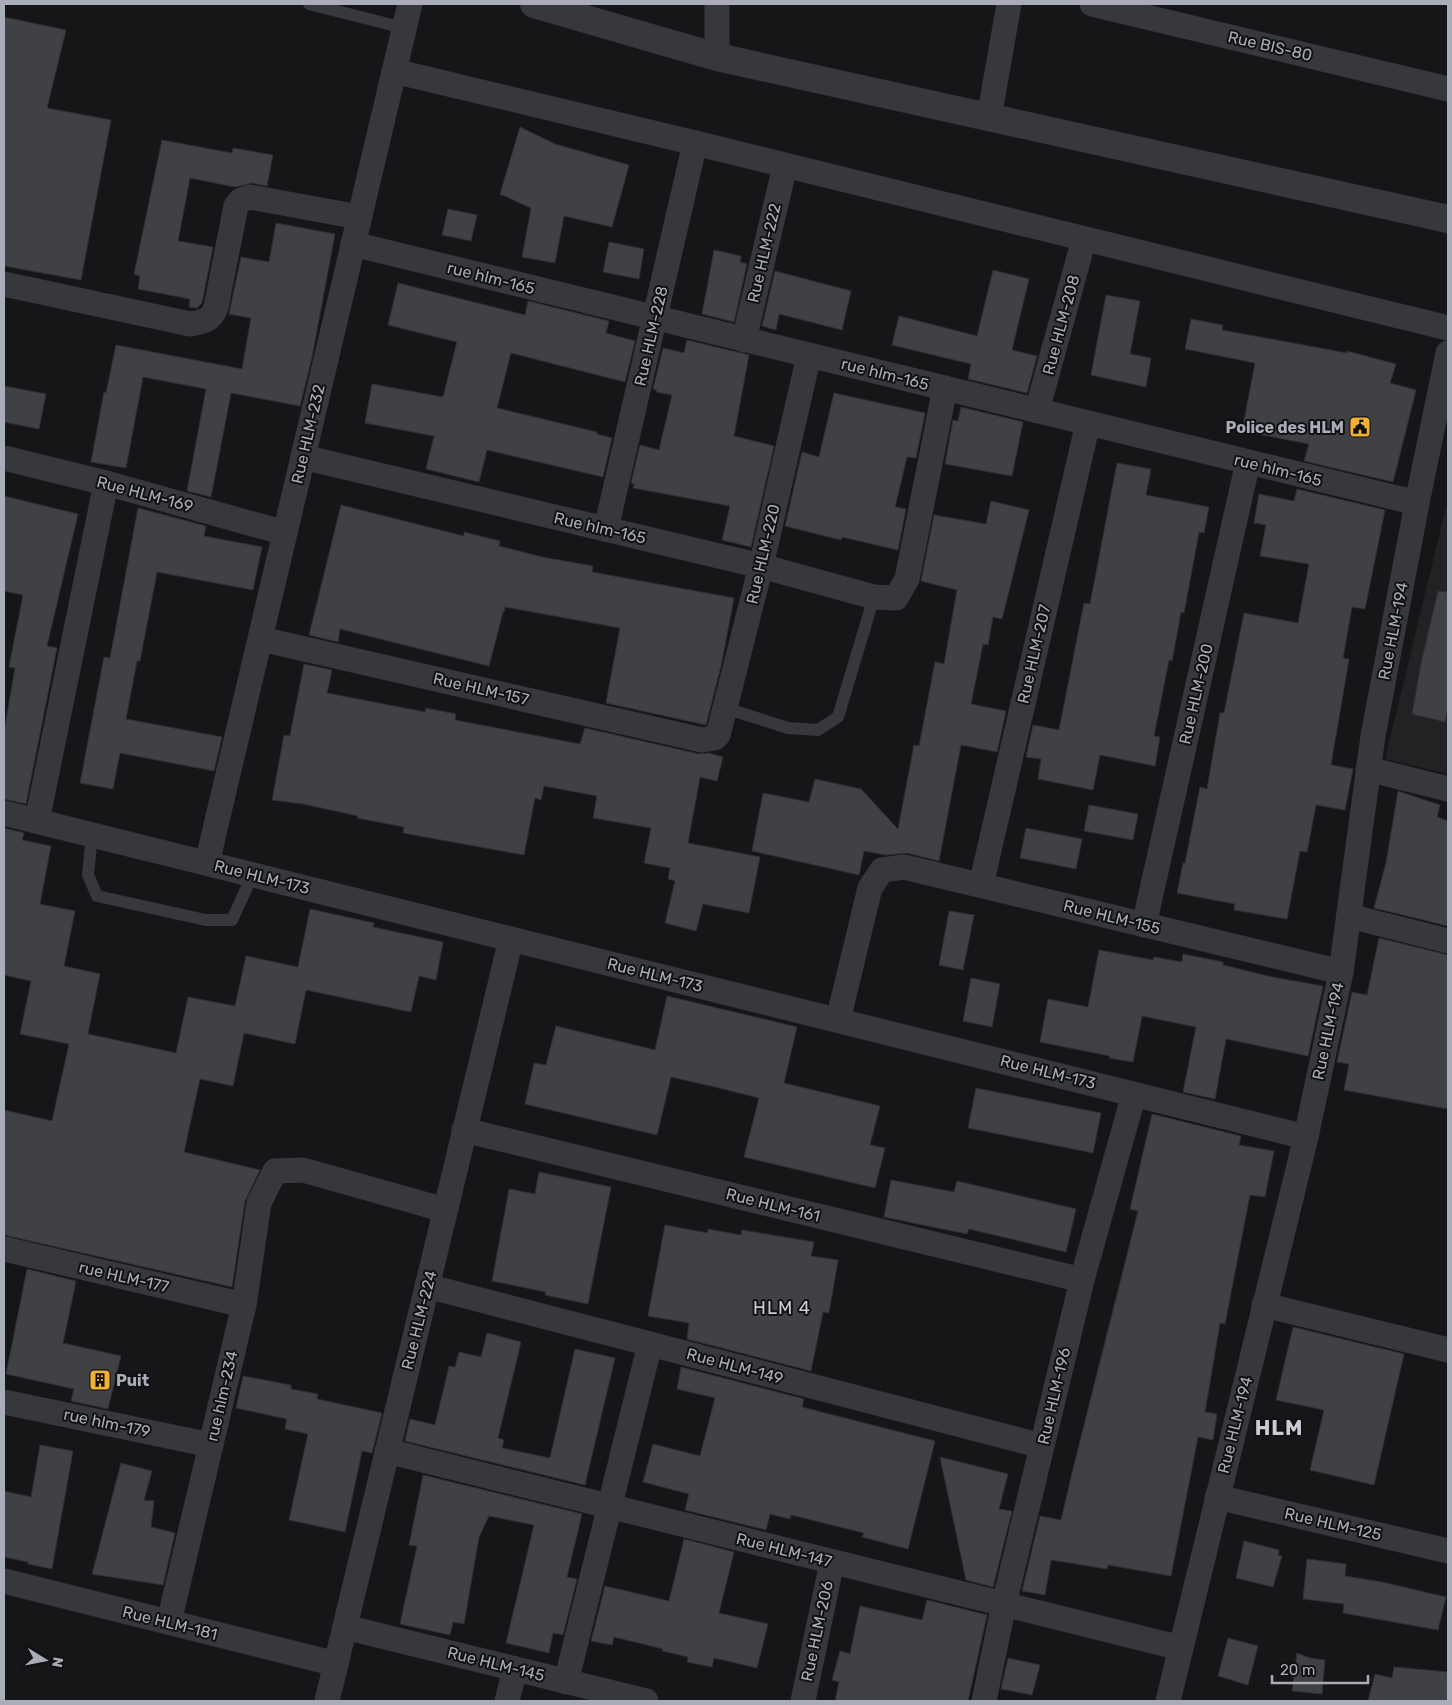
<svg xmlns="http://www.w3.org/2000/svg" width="1452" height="1705" font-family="Rubik,sans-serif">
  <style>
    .built { fill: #222225 }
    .building { fill: #404145; stroke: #303034 }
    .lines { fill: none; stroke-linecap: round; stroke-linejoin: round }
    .service { stroke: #37383d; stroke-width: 12 }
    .minor { stroke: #37383d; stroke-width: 25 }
    .tertiary { stroke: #37383d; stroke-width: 28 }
    .labels { text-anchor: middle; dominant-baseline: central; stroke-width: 4; stroke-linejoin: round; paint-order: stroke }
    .street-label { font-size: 16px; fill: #a8adb8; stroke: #111113 }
    .poi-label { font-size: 16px; font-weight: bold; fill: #a8adb8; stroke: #111113; text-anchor: end }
    .neighbourhood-label { font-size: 18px; letter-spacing: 1px; fill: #c9ccd4; stroke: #111113 }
    .district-label { font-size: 21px; font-weight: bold; letter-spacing: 1px; fill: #c9ccd4; stroke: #111113 }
  </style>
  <rect width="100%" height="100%" fill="#161618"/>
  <!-- built -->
  <polygon class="built" points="1448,499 1448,774 1385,759"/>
  <!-- building -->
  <g class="building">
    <polygon points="4,17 66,30 47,108 111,120 81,280 4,266"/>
    <polygon points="520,127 555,144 629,165 612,227 564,216 555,263 522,257 531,208 500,194"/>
    <polygon points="162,140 232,153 233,148 273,155 267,186 252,183 235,187 190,178 178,241 213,247 202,303 197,308 189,307 190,299 138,289 140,276 134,274"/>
    <polygon points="448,209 477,215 471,241 442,235"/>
    <polygon points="276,223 335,234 312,357 300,406 231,393 211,497 187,491 206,389 143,377 126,468 91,462 104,392 106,393 116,345 242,369 251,318 229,314 241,257 269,262"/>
    <polygon points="609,242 644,249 639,279 603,272"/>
    <polygon points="714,250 741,256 740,262 747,264 734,322 702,314"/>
    <polygon points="993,270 1029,279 1012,350 1037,356 1027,393 968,379 971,364 892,345 899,316 977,336"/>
    <polygon points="775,271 851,291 842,330 779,314 776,330 762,326"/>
    <polygon points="398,283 525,315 528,301 609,321 606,333 635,341 625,382 511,353 497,408 597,432 597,434 612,438 603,477 487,450 479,482 426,469 434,436 365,423 372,384 443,397 457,342 388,325"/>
    <polygon points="1106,295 1140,301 1130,354 1151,358 1146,387 1091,375"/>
    <polygon points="1191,319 1223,325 1222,330 1347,353 1347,351 1396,364 1390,383 1416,390 1393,482 1304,461 1309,444 1242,431 1255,363 1185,349"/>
    <polygon points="687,340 749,355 734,436 774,446 751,547 722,540 730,506 633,488 634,484 631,483 640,445 659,450 672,395 656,392 657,390 653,389 663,348 684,353"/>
    <polygon points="4,386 46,394 39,429 4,422"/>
    <polygon points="834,393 925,413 916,458 907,457 895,507 906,509 898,550 842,537 841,540 785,526 802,452 819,457"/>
    <polygon points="961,407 1023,422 1012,476 945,464 953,420 958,421"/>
    <polygon points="1117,463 1151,469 1146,495 1209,507 1204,533 1199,532 1184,613 1181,612 1172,661 1169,660 1154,736 1160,737 1155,766 1100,755 1093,790 1038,779 1041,759 1026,757 1033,725 1059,730 1084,603 1090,604"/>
    <polygon points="1297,489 1385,510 1365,609 1352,607 1343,658 1349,659 1331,765 1353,769 1345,810 1316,805 1307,852 1300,851 1287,919 1234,910 1235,904 1177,893 1183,863 1185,863 1200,787 1207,789 1220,713 1224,713 1244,613 1298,623 1309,564 1260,556 1266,525 1254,523 1259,494 1294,501"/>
    <polygon points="4,496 78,514 47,646 57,648 26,804 4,799 4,732 15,668 9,667 23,595 4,591"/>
    <polygon points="991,501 1029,510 1002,619 993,617 988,645 983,644 971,704 1006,711 997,752 961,745 939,861 907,853 886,855 864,851 859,875 752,851 763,793 809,802 815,779 861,789 898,829 914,745 919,746 935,662 944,664 957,590 921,581 934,515 986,524"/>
    <polygon points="341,505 464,536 464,532 500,541 499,546 542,557 593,566 592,572 734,598 721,666 706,725 606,703 620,628 505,607 504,612 503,612 489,666 340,629 338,642 309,635"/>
    <polygon points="138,508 206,526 204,536 262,547 253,590 157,572 140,661 137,661 126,719 222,737 214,771 120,753 113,789 80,783 104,657 110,658"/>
    <polygon points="1438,591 1448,592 1448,708 1445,722 1412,714 1421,663"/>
    <polygon points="304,664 332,670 327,693 425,712 426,708 456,714 455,720 580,744 585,728 699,754 709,753 723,757 717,781 700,777 688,843 760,857 749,913 703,904 696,931 665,923 675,881 668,879 670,868 644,863 651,828 593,818 597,796 544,786 541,800 535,798 524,855 403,833 404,827 357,818 358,816 303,804 272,800 284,735 290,736"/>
    <polygon points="1398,791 1440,805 1437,817 1448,821 1448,926 1374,908 1386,863"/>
    <polygon points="1089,805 1138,814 1133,840 1084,831"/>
    <polygon points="4,828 24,833 22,840 51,846 40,904 75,911 64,966 100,974 88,1034 176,1053 188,997 235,1006 246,956 298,967 310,909 374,923 373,927 443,942 436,980 419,976 411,1012 306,990 295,1044 244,1033 233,1086 200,1079 184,1152 260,1170 245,1201 232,1287 4,1235 4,1110 52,1121 69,1044 20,1034 31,981 4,975"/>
    <polygon points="1026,828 1082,839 1076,869 1020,858"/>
    <polygon points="949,911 974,915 963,970 939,965"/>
    <polygon points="1379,938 1448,955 1448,1109 1344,1090 1349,1064 1337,1062 1352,992 1367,995"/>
    <polygon points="1099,950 1153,960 1154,957 1182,962 1183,954 1223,962 1223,965 1272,977 1323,986 1308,1056 1226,1039 1215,1099 1183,1092 1196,1027 1142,1016 1133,1062 1109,1058 1110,1056 1040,1042 1048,999 1088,1007"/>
    <polygon points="971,978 1000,984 992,1027 963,1021"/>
    <polygon points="667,996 797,1027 784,1083 880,1106 870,1145 885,1148 875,1188 744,1157 759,1098 711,1086 671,1077 657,1135 525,1104 534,1063 546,1065 556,1026 655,1050"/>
    <polygon points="976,1088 1101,1113 1093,1153 968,1128"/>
    <polygon points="1152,1114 1241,1136 1239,1145 1274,1151 1265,1197 1250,1195 1225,1324 1220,1323 1205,1412 1217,1414 1213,1440 1198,1437 1171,1576 1108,1565 1107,1569 1051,1560 1045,1595 1022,1591 1040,1516 1061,1520 1073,1469 1138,1211 1130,1209"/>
    <polygon points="539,1172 611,1187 588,1304 545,1295 546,1292 492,1281 509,1189 535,1194"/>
    <polygon points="891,1180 954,1192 957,1181 1076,1209 1066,1252 969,1229 967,1234 884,1217"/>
    <polygon points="665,1225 708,1233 708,1229 741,1235 742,1230 814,1242 811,1256 838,1260 829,1313 823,1312 811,1371 687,1339 689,1323 648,1316"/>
    <polygon points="27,1269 76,1281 63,1343 121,1356 108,1409 71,1401 74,1389 6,1374"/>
    <polygon points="1293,1327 1404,1354 1374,1485 1310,1470 1324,1410 1276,1400"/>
    <polygon points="487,1333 521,1342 498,1438 504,1440 502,1448 550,1458 575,1349 615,1358 585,1485 405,1441 410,1419 435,1425 449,1366 455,1367 459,1352 481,1357"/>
    <polygon points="681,1367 804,1399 802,1407 935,1441 908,1549 862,1537 864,1533 791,1515 790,1519 770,1514 766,1530 685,1510 689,1494 643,1482 653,1444 700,1456 715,1398 677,1389"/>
    <polygon points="243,1376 291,1385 291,1389 318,1394 317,1399 382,1413 372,1453 362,1451 345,1532 289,1520 308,1434 285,1429 287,1419 236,1408"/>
    <polygon points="40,1445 73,1451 52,1569 28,1564 28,1562 4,1557 4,1491 31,1497"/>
    <polygon points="940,1457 1008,1474 999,1509 1012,1511 993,1587 966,1580"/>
    <polygon points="121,1463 152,1471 144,1500 154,1501 151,1527 175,1533 163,1585 92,1574"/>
    <polygon points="423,1475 582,1514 567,1577 577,1579 563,1635 553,1633 549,1653 506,1643 534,1525 489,1516 479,1537 464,1624 453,1622 450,1635 400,1624 417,1546 409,1545"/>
    <polygon points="684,1539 734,1552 719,1613 768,1624 757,1668 714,1658 712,1667 687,1662 688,1657 662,1651 663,1649 614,1637 612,1645 591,1641 605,1586 669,1601"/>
    <polygon points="1244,1541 1279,1550 1278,1555 1282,1556 1273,1587 1236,1578"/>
    <polygon points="1307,1559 1346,1564 1345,1576 1382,1582 1446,1597 1438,1630 1343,1613 1344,1604 1303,1599"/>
    <polygon points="927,1600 987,1615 968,1701 835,1701 839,1682 832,1680 840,1651 850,1654 860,1606 922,1620"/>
    <polygon points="1228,1638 1258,1646 1248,1685 1218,1676"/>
    <polygon points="1297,1653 1310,1658 1325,1660 1322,1694 1292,1691"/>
    <polygon points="1008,1658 1040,1665 1032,1695 1001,1689"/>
    <polygon points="1394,1667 1448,1672 1448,1701 1368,1701 1375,1674 1392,1678"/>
  </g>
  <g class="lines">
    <!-- service -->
    <g class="service">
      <polyline points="309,4 404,28"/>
      <polyline points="725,708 788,728 818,730 838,717 874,597"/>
      <polyline points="92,835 88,875 97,896 206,920 232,920 253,874"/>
    </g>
    <!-- minor -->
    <g class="minor">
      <polyline points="1092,4 1448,89"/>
      <polyline points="717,57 717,4"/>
      <polyline points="394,71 695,143 1448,328"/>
      <polyline points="989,118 1009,4"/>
      <polyline points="353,244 1417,503"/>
      <path d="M4,284L190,324C203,322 211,321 216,307L236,206L241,200L250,197L359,217"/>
      <polyline points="744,340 785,166"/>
      <polyline points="1037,411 1084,239"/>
      <polyline points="303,457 761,566 874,597 896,598 907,579 945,388"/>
      <polyline points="4,458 106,483 285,533"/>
      <polyline points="606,529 695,143"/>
      <polyline points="261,639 702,740 715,738 718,735 761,566 809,355"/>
      <polyline points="1368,769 1448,789"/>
      <polyline points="4,813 1306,1137"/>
      <polyline points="37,821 106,483"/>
      <polyline points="207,863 410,4"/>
      <polyline points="981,885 1088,423"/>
      <polyline points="1349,916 1448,941"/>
      <polyline points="1144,925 1248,462"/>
      <polyline points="838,1020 870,888 882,870 904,867 1341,972"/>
      <polyline points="464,1130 1082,1280"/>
      <polyline points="4,1249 244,1305"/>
      <polyline points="427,1286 1042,1446"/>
      <polyline points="1264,1305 1448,1350"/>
      <polyline points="4,1402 211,1445"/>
      <polyline points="387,1451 1181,1648"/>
      <polyline points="1217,1497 1448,1551"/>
      <polyline points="4,1581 336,1664"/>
      <polyline points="169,1622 244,1305 259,1203 275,1171 303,1170 445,1210"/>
      <polyline points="345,1627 646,1701"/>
      <polyline points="566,1682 650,1344"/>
      <polyline points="327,1701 511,939"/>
      <polyline points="507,1701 515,1669"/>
      <polyline points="803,1701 832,1562"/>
      <polyline points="984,1701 1004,1604 1082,1280 1134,1094"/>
      <polyline points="1168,1701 1306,1137 1341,972 1373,736 1417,503 1448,353"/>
    </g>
    <!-- tertiary -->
    <polyline class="tertiary" points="534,4 717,57 1448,219"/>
  </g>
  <!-- icons -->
  <defs>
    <g id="civic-square" transform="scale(1.125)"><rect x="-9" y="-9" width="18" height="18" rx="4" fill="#f2b134" stroke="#111113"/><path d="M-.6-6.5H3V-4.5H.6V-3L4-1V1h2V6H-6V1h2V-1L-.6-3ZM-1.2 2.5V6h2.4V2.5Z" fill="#111"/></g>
    <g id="building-square" transform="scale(1.125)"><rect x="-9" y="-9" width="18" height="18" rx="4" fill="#f2b134" stroke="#111113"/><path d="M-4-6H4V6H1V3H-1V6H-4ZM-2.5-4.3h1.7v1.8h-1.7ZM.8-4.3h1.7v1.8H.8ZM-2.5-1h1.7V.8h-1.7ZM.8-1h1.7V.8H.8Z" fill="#111"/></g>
  </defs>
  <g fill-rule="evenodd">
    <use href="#civic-square" x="1360" y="427"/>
    <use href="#building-square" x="100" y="1380"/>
  </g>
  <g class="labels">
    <!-- street labels -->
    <g class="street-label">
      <text transform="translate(1270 46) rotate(13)">Rue BIS-80</text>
      <text transform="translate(764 253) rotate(-77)">Rue HLM-222</text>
      <text transform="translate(491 278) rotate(14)">rue hlm-165</text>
      <text transform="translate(1061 325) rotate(-75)">Rue HLM-208</text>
      <text transform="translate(651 336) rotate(-77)">Rue HLM-228</text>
      <text transform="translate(885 374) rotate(14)">rue hlm-165</text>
      <text transform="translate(308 434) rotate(-77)">Rue HLM-232</text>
      <text transform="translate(1278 470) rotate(14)">rue hlm-165</text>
      <text transform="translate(145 494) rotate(15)">Rue HLM-169</text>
      <text transform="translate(600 528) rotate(13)">Rue hlm-165</text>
      <text transform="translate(763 554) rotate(-77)">Rue HLM-220</text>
      <text transform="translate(1393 631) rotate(-79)">Rue HLM-194</text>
      <text transform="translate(1034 654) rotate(-77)">Rue HLM-207</text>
      <text transform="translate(481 689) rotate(13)">Rue HLM-157</text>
      <text transform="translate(1196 694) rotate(-77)">Rue HLM-200</text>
      <text transform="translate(262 877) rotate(14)">Rue HLM-173</text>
      <text transform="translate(1112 917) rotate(14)">Rue HLM-155</text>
      <text transform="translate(655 975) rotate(14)">Rue HLM-173</text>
      <text transform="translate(1328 1031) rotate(-78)">Rue HLM-194</text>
      <text transform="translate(1048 1072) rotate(14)">Rue HLM-173</text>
      <text transform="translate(773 1205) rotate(14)">Rue HLM-161</text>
      <text transform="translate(124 1277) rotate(13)">rue HLM-177</text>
      <text transform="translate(419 1320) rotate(-76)">Rue HLM-224</text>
      <text transform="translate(735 1366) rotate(15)">Rue HLM-149</text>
      <text transform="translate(222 1396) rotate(-77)">rue hlm-234</text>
      <text transform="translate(1054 1396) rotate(-77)">Rue HLM-196</text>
      <text transform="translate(107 1423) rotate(12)">rue hlm-179</text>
      <text transform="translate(1235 1425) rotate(-76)">Rue HLM-194</text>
      <text transform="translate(1333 1524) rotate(13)">Rue HLM-125</text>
      <text transform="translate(784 1550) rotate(14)">Rue HLM-147</text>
      <text transform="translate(170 1623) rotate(14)">Rue HLM-181</text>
      <text transform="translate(817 1631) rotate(-78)">Rue HLM-206</text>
      <text transform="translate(496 1664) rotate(14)">Rue HLM-145</text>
    </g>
    <!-- poi labels -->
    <g class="poi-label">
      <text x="1344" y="427">Police des HLM</text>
      <text x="116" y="1380" text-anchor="start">Puit</text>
    </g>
    <!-- neighbourhood labels -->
    <g class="neighbourhood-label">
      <text x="782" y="1308">HLM 4</text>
    </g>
    <!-- district labels -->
    <g class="district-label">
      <text x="1279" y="1427">HLM</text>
    </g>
  </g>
  <!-- border -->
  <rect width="1452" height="1705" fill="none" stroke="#a8adb8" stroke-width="10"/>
  <!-- north arrow -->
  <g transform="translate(45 1660) rotate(100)" stroke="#111113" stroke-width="4" paint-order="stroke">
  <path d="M0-4L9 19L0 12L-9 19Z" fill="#a8adb8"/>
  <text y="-8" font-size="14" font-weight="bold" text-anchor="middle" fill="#a8adb8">N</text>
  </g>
  <!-- scale -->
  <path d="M1272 1675v8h96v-8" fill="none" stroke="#a8adb8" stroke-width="2.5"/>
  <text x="1280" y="1675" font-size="15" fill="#a8adb8" stroke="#111113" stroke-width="4" paint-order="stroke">20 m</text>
</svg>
